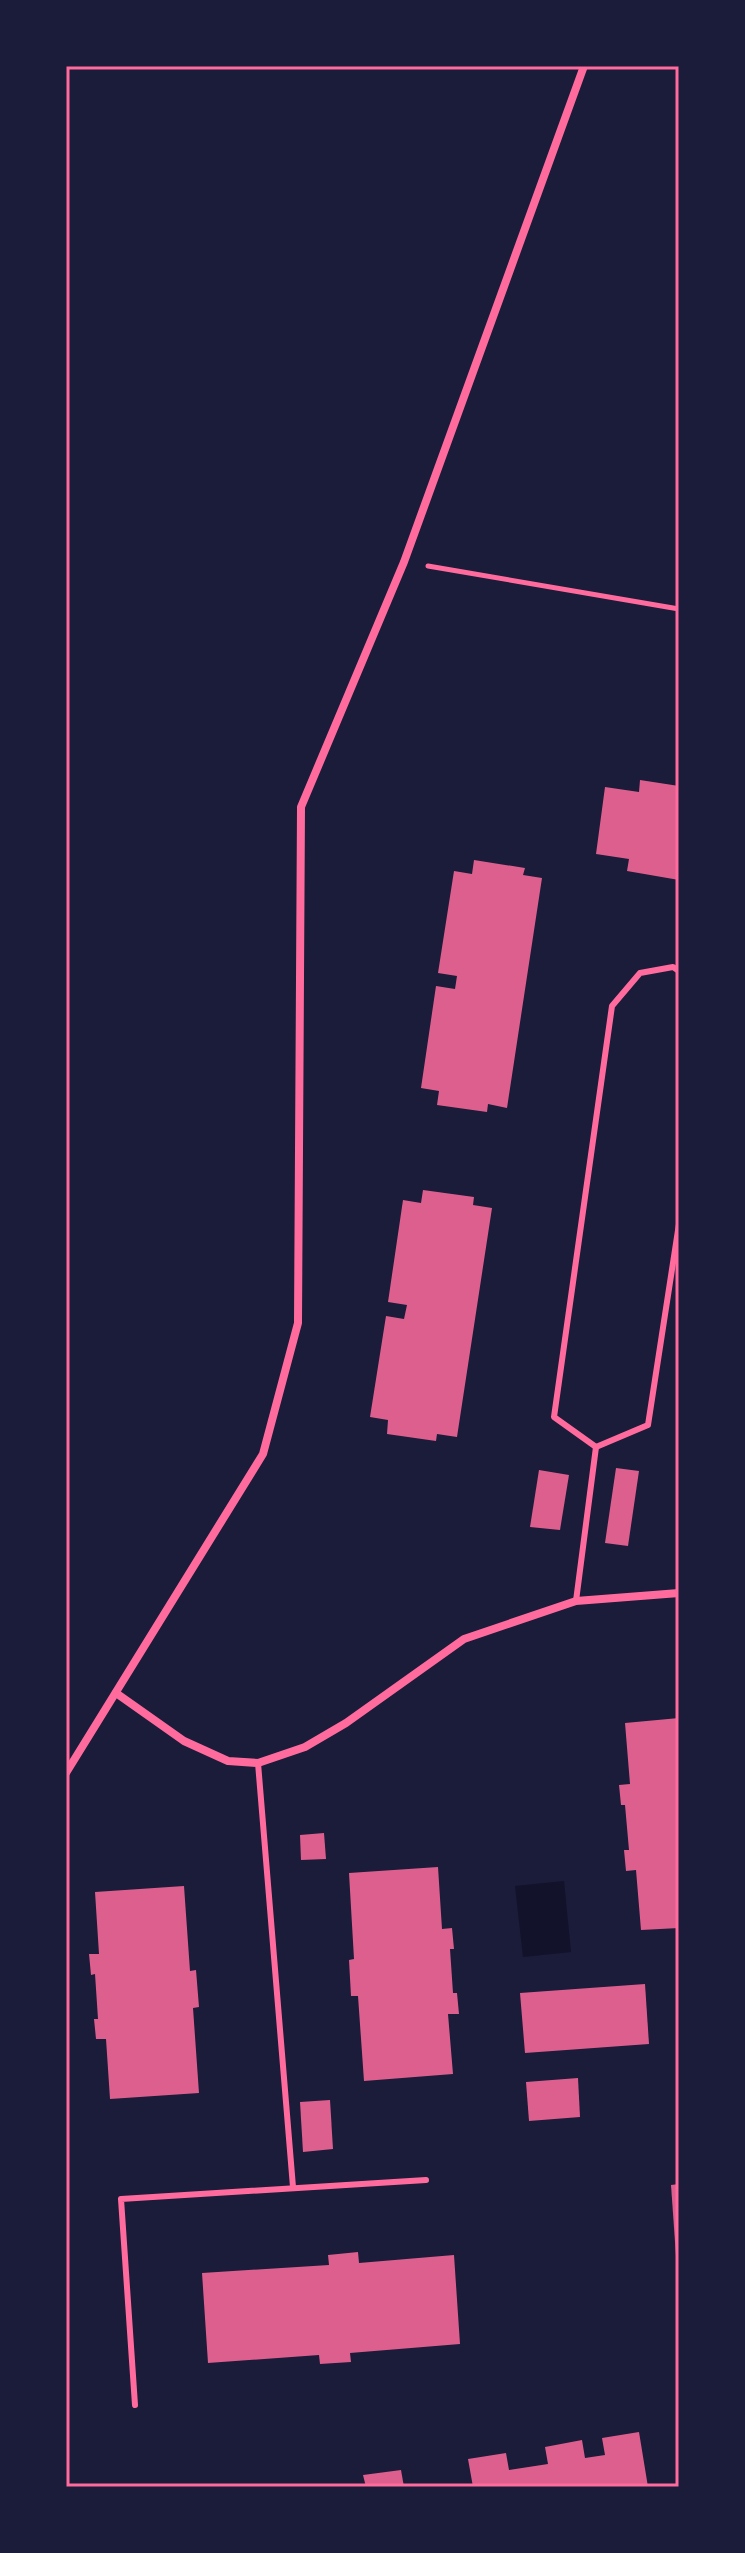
<svg xmlns="http://www.w3.org/2000/svg" width="745" height="2553" font-family="'Sofia Sans Condensed',sans-serif">
  <style>
    .water { fill: #12122b }
    .building { fill: #dd5f8e }
    .lines { fill: none; stroke-linecap: round; stroke-linejoin: round }
    .path { stroke: #ff6b9d; stroke-width: 5 }
    .service { stroke: #ff6b9d; stroke-width: 6 }
    .minor { stroke: #ff6b9d; stroke-width: 8 }
    .neatline { fill: none; stroke: #ff6b9d; stroke-width: 3 }
  </style>
  <rect width="100%" height="100%" fill="#1b1b3a"/>
  <!-- water -->
  <polygon class="water" points="564,1881 571,1952 523,1957 515,1886"/>
  <!-- building -->
  <g class="building">
    <polygon points="640,780 679,786 679,880 627,871 629,859 596,854 605,787 639,792"/>
    <polygon points="474,860 525,868 523,875 542,878 507,1108 488,1104 487,1112 437,1105 439,1091 421,1088 436,986 455,989 457,976 438,973 454,871 472,874"/>
    <polygon points="423,1190 474,1197 473,1205 492,1208 457,1437 437,1434 436,1441 387,1434 388,1420 370,1417 386,1316 404,1319 407,1305 388,1302 403,1200 421,1203"/>
    <polygon points="616,1468 639,1471 628,1546 605,1543"/>
    <polygon points="539,1470 569,1475 560,1530 530,1527"/>
    <polygon points="679,1718 679,1928 641,1930 636,1870 626,1871 624,1850 629,1850 625,1805 621,1805 619,1785 630,1784 625,1723"/>
    <polygon points="324,1833 326,1859 301,1860 300,1835"/>
    <polygon points="438,1867 442,1929 452,1928 454,1949 450,1949 453,1993 457,1993 459,2014 448,2014 453,2074 364,2081 358,1996 351,1996 349,1960 354,1959 349,1873"/>
    <polygon points="184,1886 190,1971 196,1970 199,2007 193,2008 199,2093 110,2099 106,2039 96,2039 94,2019 98,2019 95,1974 91,1975 89,1954 99,1954 95,1892"/>
    <polygon points="645,1984 649,2044 525,2053 520,1993"/>
    <polygon points="578,2078 580,2117 529,2121 526,2082"/>
    <polygon points="330,2100 333,2149 303,2152 300,2102"/>
    <polygon points="679,2184 679,2270 677,2270 671,2185"/>
    <polygon points="358,2252 359,2263 454,2255 460,2344 350,2353 351,2362 320,2364 319,2355 208,2363 202,2273 329,2265 328,2255"/>
    <polygon points="639,2432 648,2487 473,2487 468,2459 506,2453 509,2470 548,2464 545,2447 582,2440 585,2458 605,2455 602,2438"/>
    <polygon points="401,2470 404,2487 366,2487 363,2475"/>
  </g>
  <g class="lines">
    <!-- path -->
    <polyline class="path" points="428,566 679,609"/>
    <!-- service -->
    <g class="service">
      <polyline points="596,1447 554,1417 612,1006 640,973 673,967 679,971"/>
      <polyline points="596,1447 648,1425 679,1224"/>
      <polyline points="576,1601 596,1447"/>
      <polyline points="258,1763 293,2187"/>
      <polyline points="135,2405 121,2199 426,2180"/>
    </g>
    <!-- minor -->
    <g class="minor">
      <polyline points="116,1693 184,1741 228,1761 258,1763 305,1747 346,1723 464,1639 576,1601 679,1593"/>
      <polyline points="66,1773 263,1454 298,1323 301,807 404,562 584,66"/>
    </g>
  </g>
  <!-- border -->
  <rect width="745" height="2553" fill="none" stroke="#1b1b3a" stroke-width="136"/>
  <rect x="68" y="68" width="609" height="2417" class="neatline"/>
</svg>
